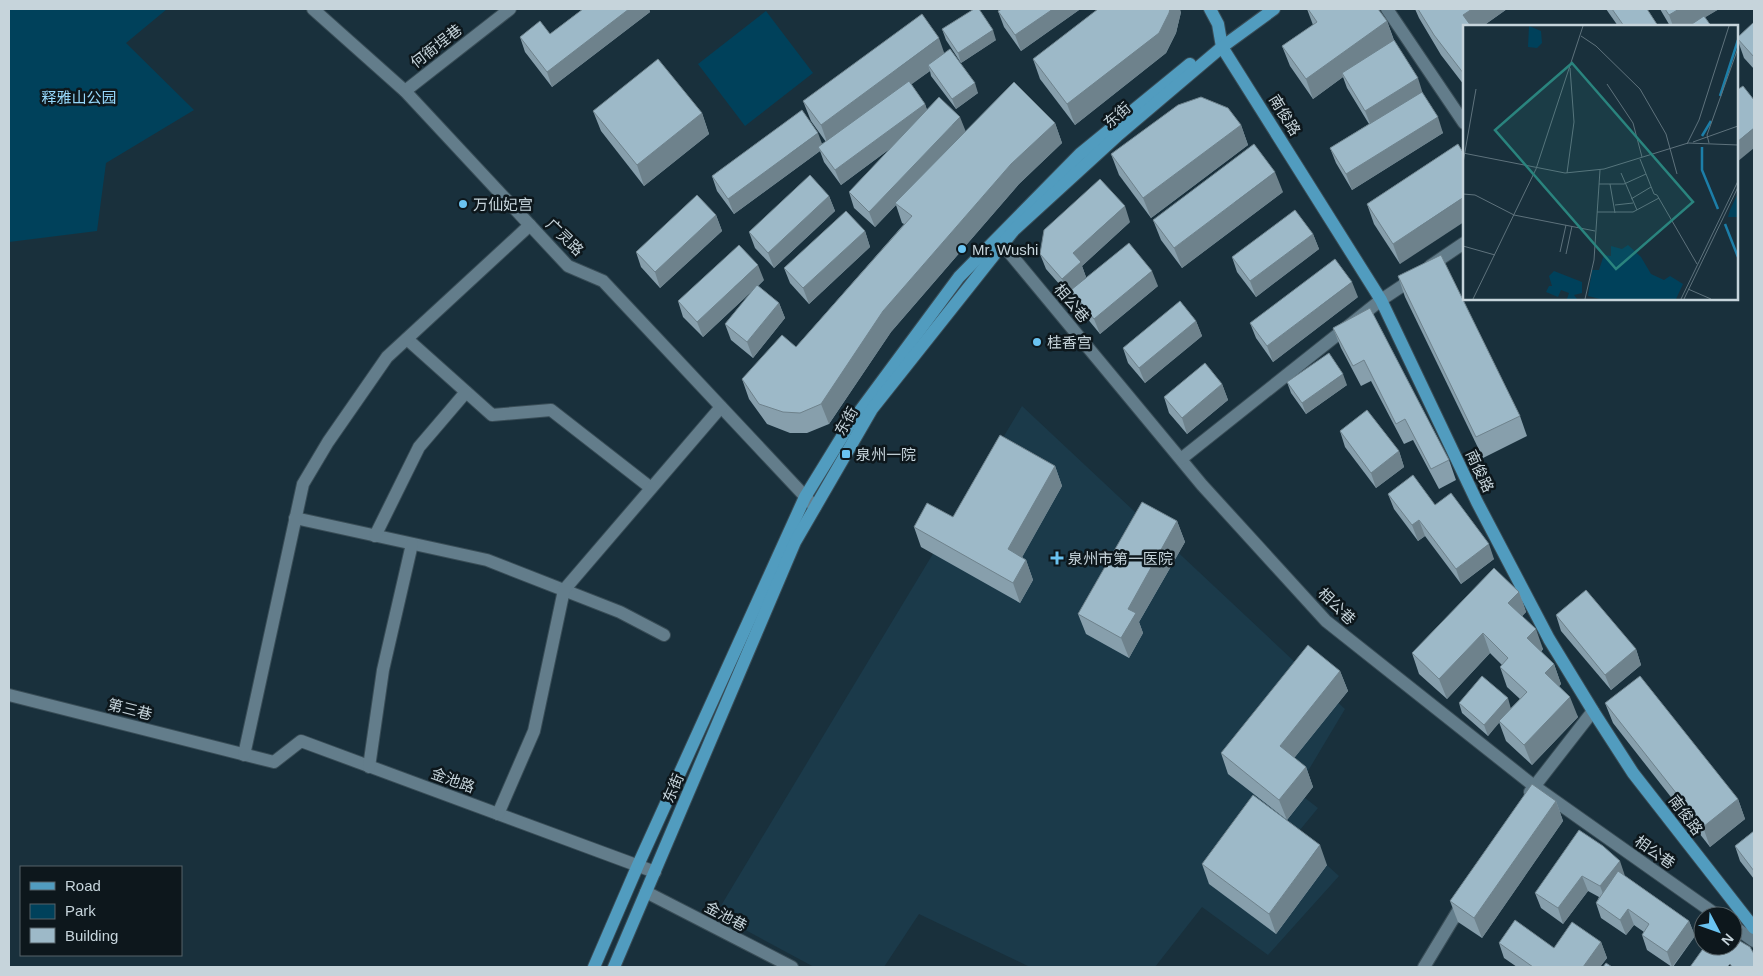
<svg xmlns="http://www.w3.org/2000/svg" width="1763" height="976" font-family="Arial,'Noto Sans SC',sans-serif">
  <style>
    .built { fill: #1b3a4a }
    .green { fill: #00415b }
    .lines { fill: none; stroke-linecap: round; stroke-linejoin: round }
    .minor-casing { stroke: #394d57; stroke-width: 14 }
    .major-casing { stroke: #394d57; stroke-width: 14 }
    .minor { stroke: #637d8b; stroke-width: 12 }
    .major { stroke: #519cbf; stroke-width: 12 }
    .wall { fill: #879fac }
    .shaded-wall { fill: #6e828c }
    .building { fill: #9db9c8; stroke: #6e828c }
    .poi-dot { fill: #6ac3f1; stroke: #0d171c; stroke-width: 2 }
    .labels { text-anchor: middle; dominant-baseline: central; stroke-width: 5; stroke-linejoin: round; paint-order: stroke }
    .street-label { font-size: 15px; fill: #c6d4db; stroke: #0d171c }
    .park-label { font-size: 15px; fill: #97d8fb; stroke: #0d171c }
    .poi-label { font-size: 15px; fill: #c6d4db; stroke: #0d171c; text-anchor: start }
    .inset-river { fill: none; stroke: #1c7ea8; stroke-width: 2.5 }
    .inset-road { fill: none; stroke: #5e727c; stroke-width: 1 }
    .view { fill: #2a847e; fill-opacity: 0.15; stroke: #2a847e; stroke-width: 2.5 }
    .inset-edge { fill: none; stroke: #c6d4db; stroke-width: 2.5 }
  </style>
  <rect width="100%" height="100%" fill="#19303c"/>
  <!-- built -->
  <polygon class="built" points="1022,406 1345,709 1296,791 1318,808 1295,836 1339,876 1268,955 1202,907 1155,967 1030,967 919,914 884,967 814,967 716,914"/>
  <!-- green -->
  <g class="green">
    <polygon points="9,9 167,9 126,43 194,110 106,163 97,231 9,242"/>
    <polygon points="766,11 813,73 745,126 698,64"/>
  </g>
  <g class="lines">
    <!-- minor casing -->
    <g class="minor-casing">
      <g id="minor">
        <polyline points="313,9 405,91 568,266 603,281 815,507"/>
        <polyline points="1387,9 1464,123"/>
        <polyline points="405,91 510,9"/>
        <polyline points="1003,245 1202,485 1326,621 1534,786 1718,916"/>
        <polyline points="1430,266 1464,243"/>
        <polyline points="407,339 492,415 551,410 651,488"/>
        <polyline points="1181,459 1381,300 1414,278"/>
        <polyline points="295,518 487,560 620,612 664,635"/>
        <polyline points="375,536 419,447 466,392"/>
        <polyline points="9,695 274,762 301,741 655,872"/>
        <polyline points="244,755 303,484 328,442 387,357 530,225"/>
        <polyline points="369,767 383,670 412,544"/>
        <polyline points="1530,792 1593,711"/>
        <polyline points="498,814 534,731 564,590 721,407"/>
        <polyline points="646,892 792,967"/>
        <polyline points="1733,926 1754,941"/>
        <polyline points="1424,967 1464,901"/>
      </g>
    </g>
    <!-- major casing -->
    <g class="major-casing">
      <g id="major">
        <polyline points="1210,9 1218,24 1222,47 1381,300 1477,502 1549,639 1593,711 1633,773 1754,928"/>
        <polyline points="594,967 638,865 805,497 848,427 959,277 1080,154 1190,64"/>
        <polyline points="614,967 795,542 872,409 1014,230 1117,136 1222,47 1274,9"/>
      </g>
    </g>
    <!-- minor -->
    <use href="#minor" class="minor"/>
    <!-- major -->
    <use href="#major" class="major"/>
  </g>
  <!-- wall -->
  <g class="wall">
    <polygon points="583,9 649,9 650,12 552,87 525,52 520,37 550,34"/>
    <polygon points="1307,9 1378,9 1387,21 1394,40 1423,94 1443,133 1352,190 1336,163 1330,148 1369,124 1347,88 1343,77 1313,99 1290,66 1282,46 1313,25"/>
    <polygon points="1415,9 1507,9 1483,26 1464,26 1464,85 1441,55 1419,18"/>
    <polygon points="1606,9 1647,9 1658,26 1618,26"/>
    <polygon points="1660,9 1719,9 1705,17 1711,26 1670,26"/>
    <polygon points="1079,10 1021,51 1004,27 998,11"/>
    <polygon points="1181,12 1176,33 1166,53 1075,125 1040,79 1033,59"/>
    <polygon points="1754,22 1754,69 1744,58 1737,38"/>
    <polygon points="942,29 996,40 961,63 946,40"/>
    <polygon points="945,53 978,93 956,109 931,76 930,71 911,84 925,104 927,110 965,132 1055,123 1062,143 1019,184 891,332 829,424 807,433 790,433 767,424 749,399 742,379 796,347 904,224 902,223 896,205 875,227 854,208 849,192 891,148 841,185 824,162 820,151 734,214 717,191 712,176 822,144 826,142 811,121 803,101"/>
    <polygon points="593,111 702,113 709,134 644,186 601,131"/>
    <polygon points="1241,125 1248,145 1151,218 1119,175 1111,154"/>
    <polygon points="1458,144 1400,264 1374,224 1367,204"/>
    <polygon points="1283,192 1182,268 1161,240 1153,220"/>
    <polygon points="829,196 835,211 774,268 755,248 749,232"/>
    <polygon points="716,215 722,231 660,288 641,267 636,252"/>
    <polygon points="1130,222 1082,266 1086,277 1077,286 1158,286 1100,334 1077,306 1071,290 1068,294 1046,269 1040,254"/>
    <polygon points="865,231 870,247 809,304 790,283 784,268"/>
    <polygon points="1313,234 1319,249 1256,297 1237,272 1232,257"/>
    <polygon points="1398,276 1520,416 1527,436 1483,458 1405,297"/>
    <polygon points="764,280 758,286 779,303 785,318 753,358 731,340 725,324 753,290 703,337 683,317 678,301"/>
    <polygon points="1358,297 1273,362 1256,338 1250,323"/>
    <polygon points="1370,308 1449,460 1456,480 1439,489 1413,440 1404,444 1371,381 1361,386 1341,348 1333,328"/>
    <polygon points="1196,321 1202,336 1145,383 1128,363 1123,348"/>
    <polygon points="1287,382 1347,385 1306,414 1291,393"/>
    <polygon points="1222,384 1228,400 1187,434 1169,413 1164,397"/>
    <polygon points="1340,431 1399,451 1404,467 1376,488 1345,447"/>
    <polygon points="1055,466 1062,486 1022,557 1026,560 1033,580 1020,603 921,547 914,527 953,517"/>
    <polygon points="1388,494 1435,505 1494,559 1461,584 1425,536 1418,541 1394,509"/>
    <polygon points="1177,521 1185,542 1139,622 1143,633 1129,658 1086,634 1078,614"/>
    <polygon points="1519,592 1526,612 1522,616 1543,649 1541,652 1554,664 1561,684 1559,686 1578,717 1532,765 1506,741 1499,722 1488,736 1462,713 1459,703 1511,708 1520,699 1507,687 1500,667 1502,665 1490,653 1447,699 1419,674 1412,653"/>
    <polygon points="1556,615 1636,649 1641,665 1611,690 1561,631"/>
    <polygon points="1340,671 1348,691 1294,758 1306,767 1313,787 1287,820 1228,774 1221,753"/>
    <polygon points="1605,703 1738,799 1745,819 1710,847 1613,723"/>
    <polygon points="1556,801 1563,821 1482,938 1458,922 1450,901"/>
    <polygon points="1754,831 1754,879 1740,861 1735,846"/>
    <polygon points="1603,846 1625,876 1689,921 1695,936 1673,967 1672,967 1647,950 1642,935 1644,932 1634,925 1626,935 1601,918 1596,903 1599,897 1588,891 1563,924 1541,908 1535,893"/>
    <polygon points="1202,864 1327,865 1276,934 1209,884"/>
    <polygon points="1601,942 1607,958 1600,967 1517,967 1504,958 1499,943 1554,948"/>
  </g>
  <!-- shaded-wall -->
  <g class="shaded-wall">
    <polygon points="629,9 649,9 650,12 552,87 547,72"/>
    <polygon points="1053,9 1078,9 1079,10 1021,51 1015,35"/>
    <polygon points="1170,9 1180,9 1181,12 1176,33 1166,53 1075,125 1067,104"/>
    <polygon points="1472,9 1507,9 1483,26 1467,26 1463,15"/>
    <polygon points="1679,9 1719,9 1691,26 1673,26 1669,15"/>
    <polygon points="1387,21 1394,41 1342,73 1343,77 1313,99 1306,79"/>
    <polygon points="993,30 996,40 961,63 958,53"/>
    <polygon points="939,38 946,58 928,65 930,71 828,145 821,125"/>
    <polygon points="1418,78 1423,94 1371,126 1365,111"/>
    <polygon points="975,83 978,93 956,109 952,99"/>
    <polygon points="925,104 930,119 841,185 835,170"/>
    <polygon points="702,113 709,134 644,186 637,165"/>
    <polygon points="960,117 966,132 895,203 896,205 875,227 869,212"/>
    <polygon points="1438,117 1443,133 1352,190 1346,174"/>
    <polygon points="1055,123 1062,143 1019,184 891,332 829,424 821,404 883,311 1011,164"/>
    <polygon points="1241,125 1248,145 1151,218 1143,198"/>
    <polygon points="1754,128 1754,148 1737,162 1737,142"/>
    <polygon points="818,133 824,149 818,147 820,151 734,214 728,199"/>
    <polygon points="1275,172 1283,192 1182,268 1174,248"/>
    <polygon points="829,196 835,211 774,268 768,253"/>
    <polygon points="1464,197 1464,222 1400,264 1393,244"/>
    <polygon points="1125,206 1130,222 1082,266 1086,277 1068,294 1062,279 1073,253"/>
    <polygon points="716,215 722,231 660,288 655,272"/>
    <polygon points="865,231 870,247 809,304 803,288"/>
    <polygon points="1313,234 1319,249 1256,297 1250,281"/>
    <polygon points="758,265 764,280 703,337 697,322"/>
    <polygon points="1152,271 1158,286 1100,334 1094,319"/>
    <polygon points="1352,282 1358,297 1273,362 1267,346"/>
    <polygon points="779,303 785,318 753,358 747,342"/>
    <polygon points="1196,321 1202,336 1145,383 1139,368"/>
    <polygon points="1343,374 1347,385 1306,414 1302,403"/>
    <polygon points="1222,384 1228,400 1187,434 1182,418"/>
    <polygon points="1399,451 1404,467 1376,488 1371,473"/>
    <polygon points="1055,466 1062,486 1015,570 1008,549"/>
    <polygon points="1419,520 1425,536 1418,541 1412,525"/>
    <polygon points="1177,521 1185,542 1139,622 1143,633 1129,658 1121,638 1128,609"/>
    <polygon points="1489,544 1494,559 1461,584 1456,569"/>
    <polygon points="1026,560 1033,580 1020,603 1013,583"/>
    <polygon points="1519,592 1526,612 1516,623 1508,603"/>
    <polygon points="1536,629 1543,649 1534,658 1527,638"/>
    <polygon points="1483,633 1490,653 1447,699 1439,679"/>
    <polygon points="1636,649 1641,665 1611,690 1605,675"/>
    <polygon points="1554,664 1561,684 1553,693 1545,673"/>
    <polygon points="1340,671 1348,691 1287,767 1280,746"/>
    <polygon points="1570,697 1578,717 1532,765 1524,745"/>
    <polygon points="1508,698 1511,709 1488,736 1484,725"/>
    <polygon points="1306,767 1313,787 1287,820 1279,800"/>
    <polygon points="1738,799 1745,819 1710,847 1703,827"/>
    <polygon points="1556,801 1563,821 1482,938 1474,918"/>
    <polygon points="1320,845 1327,865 1276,934 1269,914"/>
    <polygon points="1620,861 1625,876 1606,901 1600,886"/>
    <polygon points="1582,876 1588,891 1563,924 1558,908"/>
    <polygon points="1628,909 1634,925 1626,935 1620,920"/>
    <polygon points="1689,921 1695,936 1672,967 1667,952"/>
    <polygon points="1601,942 1607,958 1600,967 1583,967"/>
  </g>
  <!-- building -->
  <g class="building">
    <polygon points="583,9 629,9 547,72 520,37 540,21 550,34"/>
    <polygon points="974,9 979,9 993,30 958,53 942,29"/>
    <polygon points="1002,9 1053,9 1015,35 998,11"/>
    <polygon points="1098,9 1170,9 1169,13 1159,33 1067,104 1033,59"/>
    <polygon points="1308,9 1378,9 1387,21 1306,79 1282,46 1317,22"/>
    <polygon points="1418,9 1472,9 1463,15 1471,26 1464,26 1464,74 1434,35"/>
    <polygon points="1612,9 1647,9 1658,26 1624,26"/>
    <polygon points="1665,9 1679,9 1669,15"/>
    <polygon points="922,14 939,38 821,125 803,101"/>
    <polygon points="1704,16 1711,26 1689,26"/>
    <polygon points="1754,22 1754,57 1737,38"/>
    <polygon points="1394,40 1418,78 1365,111 1342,73"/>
    <polygon points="950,49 975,83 952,99 928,65"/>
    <polygon points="658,59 702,113 637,165 593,111"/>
    <polygon points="909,81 925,104 835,170 818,147"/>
    <polygon points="1014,82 1055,123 1011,164 883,311 821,404 800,413 783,412 759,404 742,379 782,335 796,347 912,216 895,203"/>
    <polygon points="1743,86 1754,100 1754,128 1737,142 1737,90"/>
    <polygon points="1422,92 1438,117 1346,174 1330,148"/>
    <polygon points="939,97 960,117 869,212 849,192"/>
    <polygon points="1201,97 1228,108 1241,125 1143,198 1111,154 1178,105"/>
    <polygon points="802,110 818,133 728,199 712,176"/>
    <polygon points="1254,144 1275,172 1174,248 1153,220"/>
    <polygon points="1458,144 1464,154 1464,197 1393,244 1367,204"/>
    <polygon points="810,175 829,196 768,253 749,232"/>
    <polygon points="1100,179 1125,206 1073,253 1081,262 1062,279 1040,254 1044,230"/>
    <polygon points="697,195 716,215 655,272 636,252"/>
    <polygon points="1295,210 1313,234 1250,281 1232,257"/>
    <polygon points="846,211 865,231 803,288 784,268"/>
    <polygon points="1129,243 1152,271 1094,319 1071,290"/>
    <polygon points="739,245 758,265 697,322 678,301"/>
    <polygon points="1441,255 1520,416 1476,437 1398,276"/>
    <polygon points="1335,259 1352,282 1267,346 1250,323"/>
    <polygon points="757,285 779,303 747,342 725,324"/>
    <polygon points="1180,301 1196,321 1139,368 1123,348"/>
    <polygon points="1370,308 1449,460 1431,469 1405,419 1396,424 1364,360 1353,366 1333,328"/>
    <polygon points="1329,353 1343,374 1302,403 1287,382"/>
    <polygon points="1205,363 1222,384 1182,418 1164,397"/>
    <polygon points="1367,410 1399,451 1371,473 1340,431"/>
    <polygon points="1000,435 1055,466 1008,549 1026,560 1013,583 914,527 927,503 953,517"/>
    <polygon points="1413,475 1435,505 1451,493 1489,544 1456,569 1419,520 1412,525 1388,494"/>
    <polygon points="1142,502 1177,521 1128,609 1136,613 1121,638 1078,614"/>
    <polygon points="1494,568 1519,592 1508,603 1536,629 1527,638 1554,664 1545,673 1570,697 1524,745 1499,721 1527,692 1500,667 1508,658 1483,633 1439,679 1412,653"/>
    <polygon points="1586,590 1636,649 1605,675 1556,615"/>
    <polygon points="1308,645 1340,671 1280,746 1306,767 1279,800 1221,753"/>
    <polygon points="1482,676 1508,698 1484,725 1459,703"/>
    <polygon points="1640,676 1738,799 1703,827 1605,703"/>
    <polygon points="1532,784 1556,801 1474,918 1450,901"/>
    <polygon points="1253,795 1320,845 1269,914 1202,864"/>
    <polygon points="1579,830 1603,846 1620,861 1600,886 1582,876 1558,908 1535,893"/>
    <polygon points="1754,831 1754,871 1735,846"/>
    <polygon points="1618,871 1689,921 1667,952 1642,935 1649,924 1628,909 1620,920 1596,903"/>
    <polygon points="1515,920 1554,948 1572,922 1601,942 1583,967 1533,967 1499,943"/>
    <polygon points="1733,937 1750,947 1754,954 1754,967 1732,967 1730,964 1727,967 1690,967 1705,946 1733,946"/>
    <polygon points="1606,963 1612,967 1603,967"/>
  </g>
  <!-- markers -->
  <g class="poi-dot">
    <circle cx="463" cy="204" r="5"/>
    <circle cx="962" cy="249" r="5"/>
    <circle cx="1037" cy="342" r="5"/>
    <rect x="841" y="449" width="10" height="10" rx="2.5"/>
    <path d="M1054.5 550.5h5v5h5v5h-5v5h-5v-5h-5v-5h5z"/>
  </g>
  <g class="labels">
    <!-- street labels -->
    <g class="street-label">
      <text transform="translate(436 46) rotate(-38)">何衙埕巷</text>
      <text transform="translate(1117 115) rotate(-41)">东街</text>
      <text transform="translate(1285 115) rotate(58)">南俊路</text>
      <text transform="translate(565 237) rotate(44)">广灵路</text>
      <text transform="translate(1072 303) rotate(50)">相公巷</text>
      <text transform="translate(846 421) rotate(-60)">东街</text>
      <text transform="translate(1480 471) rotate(65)">南俊路</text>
      <text transform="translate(1337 606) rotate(44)">相公巷</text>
      <text transform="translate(130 709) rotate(14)">第三巷</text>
      <text transform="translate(453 780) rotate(20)">金池路</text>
      <text transform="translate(673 788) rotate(-67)">东街</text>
      <text transform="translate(1686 815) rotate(53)">南俊路</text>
      <text transform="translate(1655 852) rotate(35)">相公巷</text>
      <text transform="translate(726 916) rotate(28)">金池巷</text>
    </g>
    <!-- park labels -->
    <g class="park-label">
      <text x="79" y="97">释雅山公园</text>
    </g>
    <!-- poi labels -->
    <g class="poi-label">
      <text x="473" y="204">万仙妃宫</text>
      <text x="972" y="249">Mr. Wushi</text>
      <text x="1047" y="342">桂香宫</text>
      <text x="856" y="454">泉州一院</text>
      <text x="1068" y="558">泉州市第一医院</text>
    </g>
  </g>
  <!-- overview -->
  <g transform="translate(1463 25)">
    <rect width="275" height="275" fill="#19303c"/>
    <path d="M66,1L78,6L79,18L74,23L65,22ZM275,168V192H265L267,185ZM165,220L178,232L188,249L201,255L207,251L220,259L213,274H137L125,271L129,245H136L141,230L148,231V221L159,224ZM91,246L119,257V268L111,270L114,274H104L106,268L98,265L95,272L83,267L86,261H89L86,251Z" fill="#00415b"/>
    <path class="inset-river" d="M257,71L275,15M239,111L248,96M239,122V145L255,184M262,199L275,232"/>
    <path class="inset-road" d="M118,11L133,21L177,64L203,109L214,149M144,59L170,98L179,132M230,117L275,101M246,118L244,110L275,23M224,119L236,95L266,1M0,128L102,148L141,144L225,118L275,120M177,134L191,169L194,170L234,239M0,138L13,64M104,148L111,97L107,43M158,148L174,185M136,159H161L183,149M147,159L152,188M0,169L12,170L51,190L132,206M168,174L188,162M152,180L170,178M134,187H170L196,173M0,221L32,230M97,227L103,200M103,229L109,201M225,264L248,274M10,274L73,144L120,1M122,274L131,235L137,145M218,274L275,156M221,274L275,162"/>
    <path class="view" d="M109,38L230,177L153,244L32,105Z"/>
    <rect width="275" height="275" class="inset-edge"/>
  </g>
  <!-- border -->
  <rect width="1763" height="976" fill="none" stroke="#c6d4db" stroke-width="20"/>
  <!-- legend -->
  <rect x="20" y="866" width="162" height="90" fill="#0d171c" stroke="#576368"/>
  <rect x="30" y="882" width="25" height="8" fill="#519cbf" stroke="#576368"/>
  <text x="65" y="891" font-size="15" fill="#c6d4db">Road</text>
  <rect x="30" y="904" width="25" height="15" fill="#00415b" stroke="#576368"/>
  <text x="65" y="916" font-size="15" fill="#c6d4db">Park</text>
  <rect x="30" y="928" width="25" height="15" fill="#9db9c8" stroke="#576368"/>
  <text x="65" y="941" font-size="15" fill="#c6d4db">Building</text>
  <!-- north arrow -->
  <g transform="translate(1718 931) rotate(131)"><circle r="24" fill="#0d171c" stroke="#576368"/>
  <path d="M0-4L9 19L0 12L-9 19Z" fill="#6ac3f1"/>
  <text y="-8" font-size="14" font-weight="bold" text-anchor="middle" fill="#c6d4db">N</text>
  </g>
</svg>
